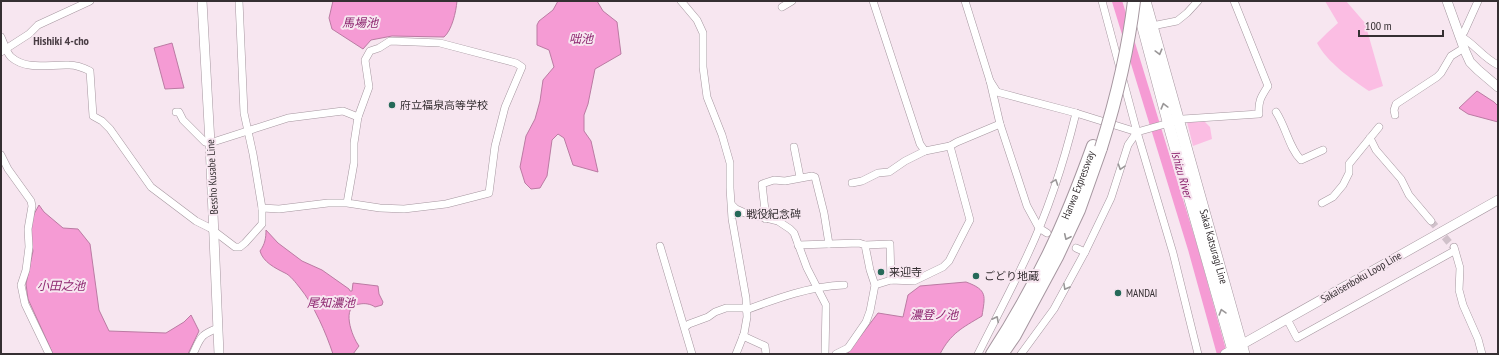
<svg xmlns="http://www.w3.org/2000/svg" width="1499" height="355" font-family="'PT Sans Narrow','Noto Sans JP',sans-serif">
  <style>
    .green { fill: #fbbde3 }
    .water { fill: #f59bd4; stroke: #bb7ba3 }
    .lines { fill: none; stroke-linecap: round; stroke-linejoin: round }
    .river { stroke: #f59bd4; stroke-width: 10 }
    .street-tunnel { stroke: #d0c1ca; stroke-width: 7; stroke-dasharray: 7 3.5; stroke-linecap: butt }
    .street-casing { stroke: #a5969f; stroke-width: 8 }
    .secondary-casing { stroke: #a5969f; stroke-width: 10 }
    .primary-casing { stroke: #a5969f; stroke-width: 12 }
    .highway-casing { stroke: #a5969f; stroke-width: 14 }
    .street { stroke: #fff; stroke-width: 7 }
    .secondary { stroke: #fff; stroke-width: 9 }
    .primary { stroke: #fff; stroke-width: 11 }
    .highway { stroke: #fff; stroke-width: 12 }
    .highway-bridge-casing { stroke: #a5969f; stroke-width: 14; stroke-linecap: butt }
    .highway-bridge { stroke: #fff; stroke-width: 12 }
    .oneway { stroke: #9a9798 }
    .poi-dot { fill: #266959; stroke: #f7e6f0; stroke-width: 1.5 }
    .labels { text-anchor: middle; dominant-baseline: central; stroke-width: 4; stroke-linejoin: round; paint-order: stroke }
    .poi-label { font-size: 11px; fill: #352f32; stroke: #f7e6f0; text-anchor: start }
    .street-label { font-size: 11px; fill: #352f32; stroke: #f7e6f0 }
    .water-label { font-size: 12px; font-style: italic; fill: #8e2770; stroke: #f7e6f0 }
    .neighbourhood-label { font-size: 12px; font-weight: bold; fill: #493d44; stroke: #f7e6f0 }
  </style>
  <rect width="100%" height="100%" fill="#f7e6f0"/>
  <!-- green -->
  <g class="green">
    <path d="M1325,1H1346L1365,23L1383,86L1369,91C1351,79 1327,62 1317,43L1327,33L1338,23Z"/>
    <polygon points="1204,121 1210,127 1212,139 1193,146 1187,122"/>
  </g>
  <!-- water -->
  <g class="water">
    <path d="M333,1H457C456,12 452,30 444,37L392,36L371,40L363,49L332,29L329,18Z"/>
    <polygon points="558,1 597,1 603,11 617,22 621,54 595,69 588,104 584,115 584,131 591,141 598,172 573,165 564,138 558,134 552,140 547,176 540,188 531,189 525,183 520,167 526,136 535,119 540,101 543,80 554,67 549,50 537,45 537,25 539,21 553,10"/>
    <polygon points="172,43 184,88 165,89 154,48"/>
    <polygon points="1477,91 1494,102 1498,106 1498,122 1468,114 1459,108"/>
    <polygon points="39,205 44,212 63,228 78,229 90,244 99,310 109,331 166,333 184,322 191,315 199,331 188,354 53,354 28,299 26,284 33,251 30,235 33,216"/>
    <path d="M266,230L278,243L302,261L322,270L349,289L350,291H352L353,283L378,286L379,294L383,302L382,305L375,307C371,304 365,303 360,304C340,305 352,337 359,346L353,354H333C326,333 314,305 300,288C296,283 290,275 285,273C275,268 263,262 260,251C265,244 266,238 266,230Z"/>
    <path d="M966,282C988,290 985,296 982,316C962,328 951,333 940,354H847L878,313L903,317L908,295L920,286Z"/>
  </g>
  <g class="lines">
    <!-- river -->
    <polyline class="river" points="1117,1 1193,249 1222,354"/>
    <!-- street-tunnel -->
    <polyline class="street-tunnel" points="1431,221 1453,247"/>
    <!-- street casing -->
    <g class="street-casing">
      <g id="street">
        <polyline points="681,1 697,20 703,33 703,67 707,97 722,135 730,163 730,188 732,219 746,298 747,317 744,334 736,354"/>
        <polyline points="873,1 920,144 925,151"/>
        <polyline points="965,1 990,81 1000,124 1027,206 1039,228 1047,233"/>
        <polyline points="1102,1 1137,132 1173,253 1198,354"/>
        <path d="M1478,1L1464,32L1460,36C1474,43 1483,58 1498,65"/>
        <polyline points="782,7 792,1"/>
        <polyline points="1152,26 1177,21 1187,13 1198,1"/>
        <path d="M1,37C4,43 6,52 11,57C27,71 50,64 69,65C76,65 84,68 90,71L93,116L102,121L110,129L151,187L196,221L210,228L235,247H240L245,243L262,224V208L253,154L244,113L239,1"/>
        <polyline points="1,52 29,34 38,25 90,1"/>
        <path d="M990,81L997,92L1076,113L1137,132L1183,119L1259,114C1258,101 1261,97 1268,86L1234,1"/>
        <polyline points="176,112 179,112 183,120 205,142 210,143 288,118 343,111 358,117"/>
        <path d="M1276,112C1286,127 1289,148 1301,160L1323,150"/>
        <polyline points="1395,115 1394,110 1396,104 1437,77 1441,73 1451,56 1464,48"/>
        <polyline points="1370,138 1376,150 1401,179 1409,195 1431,221"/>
        <polyline points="794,147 800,177"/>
        <polyline points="1,155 8,169 31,201 32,206 28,229 29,247 26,270 21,285 25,304 49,354"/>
        <polyline points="852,183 862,181 878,173 889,172 905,161 925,151 950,146 957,142 1000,124"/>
        <polyline points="1322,203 1333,197 1343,185 1349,173 1349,164 1379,127"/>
        <polyline points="732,205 736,209 745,213 778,221 790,229 794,233 807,268 826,305 825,354"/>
        <polyline points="262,208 279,209 328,203 347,203 380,208 404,209 446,204 489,193 495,146 505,107 522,67 516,63 440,43 390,41 379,48 370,51 365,60 369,87 358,117 354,143 354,163 347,203"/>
        <polyline points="766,219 762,184 774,180 785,181 812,176 815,177 824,213 829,244"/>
        <polyline points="798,245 859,243 865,245 870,270 875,285 870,311 866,322 848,348 836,354"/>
        <polyline points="865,245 890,244 891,280"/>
        <polyline points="660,246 692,354"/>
        <polyline points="1454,247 1460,268 1459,290 1463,305 1478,339 1482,354"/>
        <polyline points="1076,248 1085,252"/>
        <polyline points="875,285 891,280 914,281 943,267 949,261 970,220 950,146"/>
        <path d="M746,310C778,298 811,286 844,285"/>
        <polyline points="1287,319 1297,338 1454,251"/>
        <polyline points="685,327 689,324 708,317 715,312 726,308 746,308"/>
        <polyline points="743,336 765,346 766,354"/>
        <path d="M193,354C201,337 200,335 218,328"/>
        <path d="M978,354C994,322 1011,290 1026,258C1048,212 1064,162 1076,113"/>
        <polyline points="1021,354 1054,309 1085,252 1111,198 1128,145 1137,132"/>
      </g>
    </g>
    <!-- secondary casing -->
    <g class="secondary-casing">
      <g id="secondary">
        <polyline points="202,1 210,143 219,354"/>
        <polyline points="1447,1 1465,51 1470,62 1478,70 1498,87"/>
        <polyline points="1225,354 1498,200"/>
      </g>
    </g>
    <!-- primary casing -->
    <g class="primary-casing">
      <g id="primary">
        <polyline points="1136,1 1170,129 1234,354"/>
        <path id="s1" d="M1145,1L1244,354"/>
      </g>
    </g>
    <!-- highway casing -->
    <g class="highway-casing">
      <g id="highway">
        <path id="s2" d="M992,354C1013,322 1032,288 1049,253C1066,218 1080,182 1093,146"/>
        <polyline points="1002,354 1015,335 1057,257 1079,210 1101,148"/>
      </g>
    </g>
    <!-- street -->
    <use href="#street" class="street"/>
    <!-- secondary -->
    <use href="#secondary" class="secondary"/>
    <!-- primary -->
    <use href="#primary" class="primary"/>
    <!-- highway -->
    <use href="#highway" class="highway"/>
    <!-- highway-bridge casing -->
    <g class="highway-bridge-casing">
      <path id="highway-bridge" d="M1101,148C1116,100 1128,51 1134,1"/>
    </g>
    <!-- highway-bridge -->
    <use href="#highway-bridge" class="highway-bridge"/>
  </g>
  <!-- one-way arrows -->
  <defs><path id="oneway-chevron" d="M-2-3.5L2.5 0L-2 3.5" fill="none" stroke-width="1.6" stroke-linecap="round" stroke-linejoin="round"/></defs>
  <g class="oneway">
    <use href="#oneway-chevron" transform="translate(1159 52) rotate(75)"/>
    <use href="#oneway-chevron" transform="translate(1164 106) rotate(-105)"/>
    <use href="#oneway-chevron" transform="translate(1121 167) rotate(108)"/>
    <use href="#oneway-chevron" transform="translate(1055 182) rotate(-70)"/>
    <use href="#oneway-chevron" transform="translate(1067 237) rotate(115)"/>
    <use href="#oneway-chevron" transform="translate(1066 287) rotate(119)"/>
    <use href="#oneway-chevron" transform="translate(1222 312) rotate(-106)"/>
    <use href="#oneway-chevron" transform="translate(996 319) rotate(-63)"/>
  </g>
  <!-- markers -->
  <g class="poi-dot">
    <circle cx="392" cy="105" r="4"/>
    <circle cx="738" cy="214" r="4"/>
    <circle cx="881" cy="272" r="4"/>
    <circle cx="976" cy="276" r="4"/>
    <circle cx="1118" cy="293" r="4"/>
  </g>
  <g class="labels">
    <!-- poi labels -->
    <g class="poi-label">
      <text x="400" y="105">府立福泉高等学校</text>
      <text x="746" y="214">戦役紀念碑</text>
      <text x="889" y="272">来迎寺</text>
      <text x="984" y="276">ごどり地蔵</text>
      <text x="1126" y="293">MANDAI</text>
    </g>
    <!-- street labels -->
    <g class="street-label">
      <text transform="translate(212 177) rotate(-93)">Bessho Kusabe Line</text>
      <text stroke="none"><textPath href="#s2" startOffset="190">Hanwa Expressway</textPath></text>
      <text stroke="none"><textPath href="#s1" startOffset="255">Sakai Katsuragi Line</textPath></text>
      <text transform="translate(1361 277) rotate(-30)">Sakaisenboku Loop Line</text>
    </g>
    <!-- water labels -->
    <g class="water-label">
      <text x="360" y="22">馬場池</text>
      <text x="581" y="38">咄池</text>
      <text transform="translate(1182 174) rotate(74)">Ishizu River</text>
      <text x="61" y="285">小田之池</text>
      <text x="331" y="302">尾知濃池</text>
      <text x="934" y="314">濃登ノ池</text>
    </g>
    <!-- neighbourhood labels -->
    <g class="neighbourhood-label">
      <text x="61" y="40">Hishiki 4-cho</text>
    </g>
  </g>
  <!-- border -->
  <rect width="1499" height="355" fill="none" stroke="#352f32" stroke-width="4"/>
  <!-- scale -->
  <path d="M1359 30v6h84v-6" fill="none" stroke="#352f32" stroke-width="2"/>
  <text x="1365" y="30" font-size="12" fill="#352f32" stroke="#f7e6f0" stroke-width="3" paint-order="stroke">100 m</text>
</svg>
